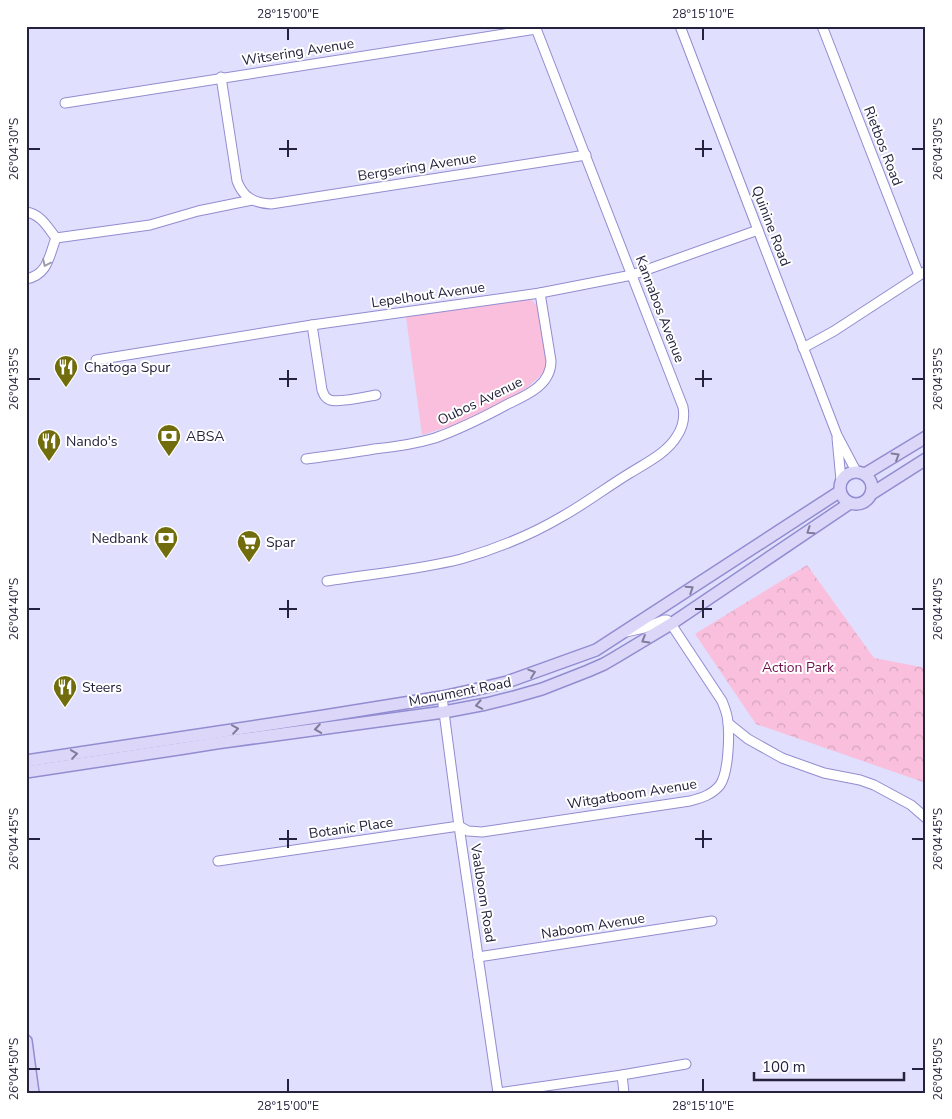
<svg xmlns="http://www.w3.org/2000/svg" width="952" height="1119" font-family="'Nunito Sans',sans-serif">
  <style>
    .green { fill: #f9bfdc }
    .park { fill: url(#park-crowns) }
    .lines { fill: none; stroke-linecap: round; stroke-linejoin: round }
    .street-casing { stroke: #928cd0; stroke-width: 11 }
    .secondary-casing { stroke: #928cd0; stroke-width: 14 }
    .street { stroke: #fff; stroke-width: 9 }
    .secondary { stroke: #dcd7f9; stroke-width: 11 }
    .oneway { stroke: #9d9ca8 }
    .oneway2 { stroke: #807c9b }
    .ticks { fill: none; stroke: #25223d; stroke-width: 2 }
    .labels { text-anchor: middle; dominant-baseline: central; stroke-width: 4; stroke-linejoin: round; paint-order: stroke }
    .street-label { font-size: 14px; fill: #25223d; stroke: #fff }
    .poi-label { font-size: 14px; fill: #25223d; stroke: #fff; text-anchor: start }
    .park-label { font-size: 14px; fill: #700f4d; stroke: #fff }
    .neatline { fill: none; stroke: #25223d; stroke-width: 2 }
    .ticks-label { font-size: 12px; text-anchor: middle; fill: #25223d }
  </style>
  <defs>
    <pattern id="park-crowns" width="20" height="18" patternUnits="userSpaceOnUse" patternTransform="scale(1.25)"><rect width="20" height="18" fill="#f9bfdc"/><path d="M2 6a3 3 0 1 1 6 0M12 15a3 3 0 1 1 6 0" fill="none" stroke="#d5a4be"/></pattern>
  </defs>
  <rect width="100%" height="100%" fill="#e0dffd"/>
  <!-- green -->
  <path class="green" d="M524,298C533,299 536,303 539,311L546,359V365L544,372L529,386L509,399L454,425L422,435L406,317Z"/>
  <!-- park -->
  <polygon class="park" points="807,565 874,658 926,668 926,783 756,724 695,634"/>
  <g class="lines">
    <!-- street casing -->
    <g class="street-casing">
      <g id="street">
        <polyline points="680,26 758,230 837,435 856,471"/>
        <polyline points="822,26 919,275"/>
        <path d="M221,77L237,181C243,197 253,203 271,204L586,155"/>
        <polyline points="65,103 536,29"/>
        <path d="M26,212C41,214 48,228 56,238"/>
        <polyline points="56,238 150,225 198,211 252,200"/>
        <path d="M26,279C48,275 49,256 56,238"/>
        <path d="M312,325L322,390C324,395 325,398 330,400C339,403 365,397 376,395"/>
        <polyline points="803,348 834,331 926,271"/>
        <polyline points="96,360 312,325 540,293 632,275 758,230"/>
        <polyline points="837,438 841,480"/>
        <path d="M306,459C329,456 351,453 374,449C395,447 415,444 435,438C460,429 484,417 508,404C527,395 551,385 551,361L540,293"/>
        <path d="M327,581C371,574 418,570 461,559C496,549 531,535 563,516C586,503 607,487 630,473C646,463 667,453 677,436C683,427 685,418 683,407L535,26"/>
        <polyline points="442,697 459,826 498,1093 622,1075 686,1064"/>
        <polyline points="728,723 748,739 782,758 824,773 860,780 874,785 911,805 926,818"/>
        <path d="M459,826L468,831L482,832L690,801C701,798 712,795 720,785C729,772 730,731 727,716C726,711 724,706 722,701L671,624L667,620H664L644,628L626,632"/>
        <polyline points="218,861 459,826"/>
        <polyline points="478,957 712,921"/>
        <polyline points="622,1075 624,1093"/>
      </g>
    </g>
    <!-- secondary casing -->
    <g class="secondary-casing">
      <g id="secondary">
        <circle cx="856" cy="488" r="16"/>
        <polyline points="865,474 926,437"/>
        <polyline points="871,494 926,459"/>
        <polyline points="26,761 324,716 442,697 478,689 507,682 596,650 839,492"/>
        <polyline points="26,772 185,748 216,743 444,712 486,704 514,697 542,689 588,671 604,664 616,657 671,624 850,503"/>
        <polyline points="26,1041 33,1093"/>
      </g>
    </g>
    <!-- street -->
    <use href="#street" class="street"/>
    <!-- secondary -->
    <use href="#secondary" class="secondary"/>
  </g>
  <!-- one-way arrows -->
  <defs><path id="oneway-chevron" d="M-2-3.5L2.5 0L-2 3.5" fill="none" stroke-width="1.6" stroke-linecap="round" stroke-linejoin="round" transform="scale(1.25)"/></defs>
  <use class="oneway" href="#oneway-chevron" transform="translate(46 263) rotate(115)"/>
  <g class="oneway2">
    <use href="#oneway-chevron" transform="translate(896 456) rotate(-31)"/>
    <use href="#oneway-chevron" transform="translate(810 531) rotate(146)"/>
    <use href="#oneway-chevron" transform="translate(690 589) rotate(-33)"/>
    <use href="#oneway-chevron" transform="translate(645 640) rotate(149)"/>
    <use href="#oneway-chevron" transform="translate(532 673) rotate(-19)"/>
    <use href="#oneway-chevron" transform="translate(479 705) rotate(169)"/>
    <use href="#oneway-chevron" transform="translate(235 729) rotate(-8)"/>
    <use href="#oneway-chevron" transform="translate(318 729) rotate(171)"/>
    <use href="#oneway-chevron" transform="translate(74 754) rotate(-8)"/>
  </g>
  <!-- ticks -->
  <path class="ticks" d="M288,28V40M703,28V40M288,140V157M703,140V157M28,149H40M279,149H297M695,149H712M912,149H924M288,370V387M703,370V387M28,379H40M279,379H297M695,379H712M912,379H924M288,600V618M703,600V618M28,609H40M279,609H297M695,609H712M912,609H924M288,830V848M703,830V848M28,839H40M279,839H297M695,839H712M912,839H924M28,1069H40M912,1069H924M288,1079V1092M703,1079V1092"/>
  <!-- icons -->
  <defs>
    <g id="restaurant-pin" transform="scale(1.25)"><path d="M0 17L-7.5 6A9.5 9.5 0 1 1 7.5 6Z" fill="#716d0d" stroke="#fff"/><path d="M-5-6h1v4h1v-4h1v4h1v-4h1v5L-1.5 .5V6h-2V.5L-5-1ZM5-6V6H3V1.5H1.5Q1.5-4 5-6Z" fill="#fff"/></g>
    <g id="bank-pin" transform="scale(1.25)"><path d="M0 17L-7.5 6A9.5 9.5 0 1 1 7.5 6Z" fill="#716d0d" stroke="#fff"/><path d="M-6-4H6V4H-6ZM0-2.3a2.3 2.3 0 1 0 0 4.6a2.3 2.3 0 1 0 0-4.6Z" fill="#fff"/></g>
    <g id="supermarket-pin" transform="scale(1.25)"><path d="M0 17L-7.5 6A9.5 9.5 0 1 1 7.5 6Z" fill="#716d0d" stroke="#fff"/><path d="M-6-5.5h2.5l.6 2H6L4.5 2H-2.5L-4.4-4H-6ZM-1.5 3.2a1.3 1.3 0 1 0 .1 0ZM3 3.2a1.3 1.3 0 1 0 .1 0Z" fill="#fff"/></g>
  </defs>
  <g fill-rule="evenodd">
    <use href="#restaurant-pin" x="66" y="367"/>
    <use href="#bank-pin" x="169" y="436"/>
    <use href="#restaurant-pin" x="49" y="441"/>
    <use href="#bank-pin" x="166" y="538"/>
    <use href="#supermarket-pin" x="249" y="542"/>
    <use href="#restaurant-pin" x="65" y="687"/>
  </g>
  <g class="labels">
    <!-- street labels -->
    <g class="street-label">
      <text transform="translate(298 52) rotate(-9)">Witsering Avenue</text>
      <text transform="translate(883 146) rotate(69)">Rietbos Road</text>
      <text transform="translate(417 167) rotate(-9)">Bergsering Avenue</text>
      <text transform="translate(771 226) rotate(69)">Quinine Road</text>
      <text transform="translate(428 295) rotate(-8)">Lepelhout Avenue</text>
      <text transform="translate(660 309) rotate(69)">Kannabos Avenue</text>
      <text transform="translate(480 401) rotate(-26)">Oubos Avenue</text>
      <text transform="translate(460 692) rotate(-11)">Monument Road</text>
      <text transform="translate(632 794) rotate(-9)">Witgatboom Avenue</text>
      <text transform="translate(351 828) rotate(-8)">Botanic Place</text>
      <text transform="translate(483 893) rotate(81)">Vaalboom Road</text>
      <text transform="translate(593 926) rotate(-9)">Naboom Avenue</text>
    </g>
    <!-- poi labels -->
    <g class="poi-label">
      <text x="84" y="367">Chatoga Spur</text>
      <text x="186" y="436">ABSA</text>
      <text x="66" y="441">Nando's</text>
      <text x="148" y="538" text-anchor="end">Nedbank</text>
      <text x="266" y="542">Spar</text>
      <text x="82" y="687">Steers</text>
    </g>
    <!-- park labels -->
    <g class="park-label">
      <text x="798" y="667">Action Park</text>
    </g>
  </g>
  <!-- border -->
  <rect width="952" height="1119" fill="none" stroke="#ffffff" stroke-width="55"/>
  <!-- scale -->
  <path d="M754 1072v8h150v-8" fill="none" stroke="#25223d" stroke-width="2.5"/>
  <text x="762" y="1072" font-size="15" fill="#25223d" stroke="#ffffff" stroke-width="4" paint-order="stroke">100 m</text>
  <rect x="28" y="28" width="896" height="1064" class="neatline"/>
  <g class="ticks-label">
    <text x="288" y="18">28°15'00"E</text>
    <text x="703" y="18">28°15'10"E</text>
    <text transform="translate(14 149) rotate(-90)" y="4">26°04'30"S</text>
    <text transform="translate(938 149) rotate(-90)" y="4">26°04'30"S</text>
    <text transform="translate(14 379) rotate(-90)" y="4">26°04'35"S</text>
    <text transform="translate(938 379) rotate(-90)" y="4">26°04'35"S</text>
    <text transform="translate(14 609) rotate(-90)" y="4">26°04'40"S</text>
    <text transform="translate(938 609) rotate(-90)" y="4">26°04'40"S</text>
    <text transform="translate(14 839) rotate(-90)" y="4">26°04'45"S</text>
    <text transform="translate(938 839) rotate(-90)" y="4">26°04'45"S</text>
    <text transform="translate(14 1069) rotate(-90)" y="4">26°04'50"S</text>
    <text transform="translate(938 1069) rotate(-90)" y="4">26°04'50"S</text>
    <text x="288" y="1110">28°15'00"E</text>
    <text x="703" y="1110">28°15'10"E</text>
  </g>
</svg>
